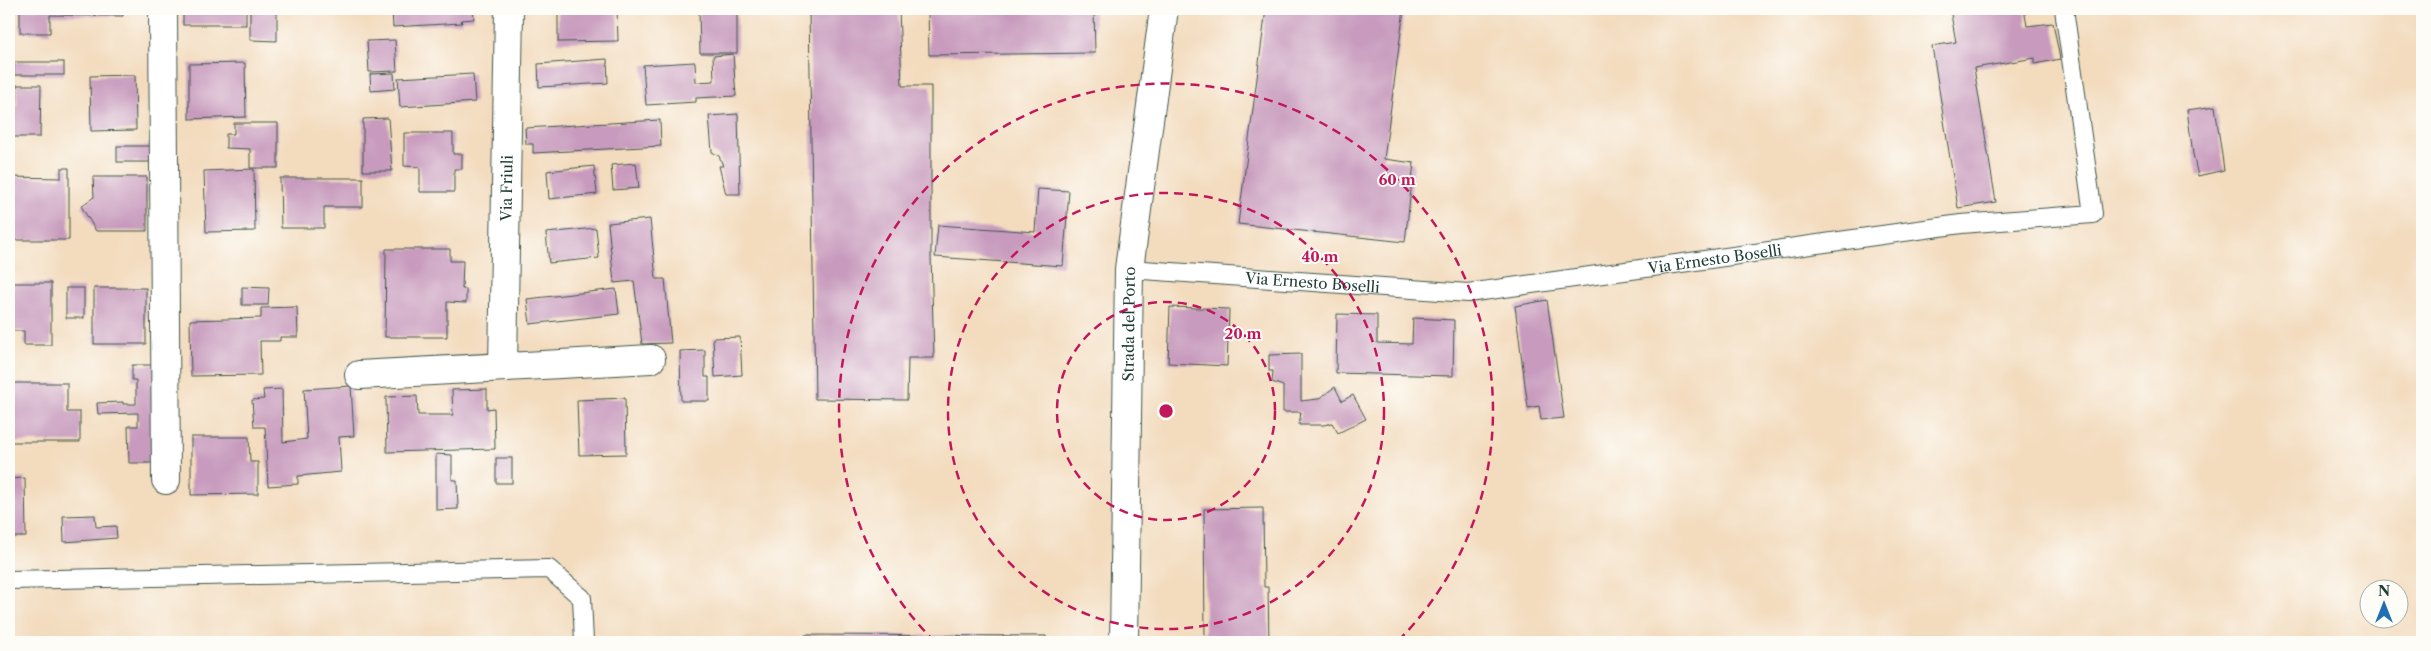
<svg xmlns="http://www.w3.org/2000/svg" width="2431" height="651" font-family="'Libre Caslon Text',serif">
  <style>
    .building { fill: #c89bbe }
    .lines { fill: none; stroke-linecap: round; stroke-linejoin: round }
    .lane-casing { stroke: #3f5549; stroke-width: 20 }
    .street-casing { stroke: #3f5549; stroke-width: 30 }
    .lane { stroke: #fff; stroke-width: 18 }
    .street { stroke: #fff; stroke-width: 28 }
    .ring { fill: none; stroke: #c2185b; stroke-width: 2.5; stroke-dasharray: 9 6 }
    .labels { text-anchor: middle; dominant-baseline: central; stroke-width: 4; stroke-linejoin: round; paint-order: stroke }
    .street-label { font-size: 15px; fill: #1f3d34; stroke: #fdfcf7 }
    .centre { fill: #c2185b; stroke: #fdfcf7; stroke-width: 2.5 }
    .ring-label { font-size: 15px; text-anchor: middle; font-weight: bold; fill: #c2185b; stroke: #fdfcf7; stroke-width: 4; stroke-linejoin: round; paint-order: stroke }
  </style>
  <rect width="100%" height="100%" fill="#fdfcf7"/>
  <filter id="ink" filterUnits="userSpaceOnUse"><feTurbulence type="fractalNoise" baseFrequency=".02" numOctaves="2"/><feDisplacementMap in="SourceGraphic" scale="10" xChannelSelector="R" yChannelSelector="G"/><feConvolveMatrix kernelMatrix="1 2 1 2 8 2 1 2 1" color-interpolation-filters="sRGB"/></filter>
  <filter id="wash" filterUnits="userSpaceOnUse"><feTurbulence type="fractalNoise" baseFrequency=".0096" numOctaves="4" result="noise"/><feDisplacementMap in="SourceGraphic" scale="20" xChannelSelector="R" yChannelSelector="G"/><feGaussianBlur stdDeviation="1.12" result="paint"/><feColorMatrix in="noise" values="0 0 0 0 0 0 0 0 0 0 0 0 0 0 0 0 0 1.4 0 .05"/><feComposite in="paint" operator="in"/></filter>
  <g filter="url(#wash)">
    <rect width="100%" height="100%" fill="#f3dbbe"/>
    <g id="blocks">
      <!-- building -->
      <g class="building">
        <polygon points="20,9 123,9 123,16 50,15 50,33 20,33"/>
        <rect x="183" y="9" width="63" height="16"/>
        <polygon points="250,9 277,9 277,41 250,40"/>
        <polygon points="392,9 473,9 474,19 461,20 462,23 393,27"/>
        <polygon points="558,9 617,9 618,41 558,42"/>
        <polygon points="699,9 737,9 737,53 700,53"/>
        <polygon points="809,9 899,9 902,86 931,86 931,257 934,358 908,358 907,400 815,399"/>
        <polygon points="928,9 1094,9 1095,53 929,55"/>
        <polygon points="1266,9 1404,9 1384,159 1414,163 1405,242 1238,224"/>
        <polygon points="1950,9 2024,9 2027,26 2053,23 2060,59 2035,64 2035,58 1974,68 1996,202 1958,208 1932,46 1956,42"/>
        <polygon points="395,40 397,71 369,72 367,41"/>
        <polygon points="733,54 736,96 696,98 696,102 646,105 643,65 695,62 696,82 714,81 713,56"/>
        <polygon points="607,59 608,83 539,87 538,64"/>
        <rect x="14" y="62" width="50" height="13"/>
        <polygon points="245,63 246,117 189,119 189,64"/>
        <polygon points="394,73 395,89 371,91 370,74"/>
        <polygon points="473,74 475,102 400,107 398,78"/>
        <polygon points="135,75 136,130 91,131 90,76"/>
        <polygon points="17,85 41,85 40,137 9,137 9,105 17,105"/>
        <polygon points="2215,106 2224,170 2198,176 2193,154 2187,110"/>
        <polygon points="738,114 740,194 726,194 719,166 723,166 719,156 712,152 709,116"/>
        <polygon points="388,118 392,171 363,171 363,119"/>
        <polygon points="660,120 661,146 533,153 533,144 526,144 525,128"/>
        <polygon points="234,123 278,123 278,168 250,168 250,149 226,148 226,134 234,134"/>
        <polygon points="404,133 453,133 453,154 462,154 462,169 454,169 454,192 420,192 420,167 404,166"/>
        <rect x="117" y="146" width="35" height="16"/>
        <polygon points="636,163 639,188 613,190 611,165"/>
        <polygon points="594,166 597,194 549,199 547,171"/>
        <polygon points="61,168 69,168 69,240 9,240 9,177 61,178"/>
        <polygon points="254,169 255,231 206,232 204,171"/>
        <polygon points="93,177 147,177 147,231 96,231 81,206 94,197"/>
        <polygon points="280,178 363,178 363,207 324,207 324,228 281,228"/>
        <polygon points="1038,189 1069,191 1063,266 935,257 938,225 1035,232"/>
        <polygon points="650,219 656,279 665,279 671,343 642,344 634,281 614,283 608,223"/>
        <polygon points="596,228 599,258 549,263 546,233"/>
        <polygon points="386,249 450,249 450,261 463,261 462,289 466,289 466,303 447,302 447,337 385,337"/>
        <polygon points="9,283 51,283 51,345 24,345 24,331 9,331"/>
        <polygon points="242,287 269,288 268,305 242,305"/>
        <rect x="66" y="288" width="18" height="30"/>
        <rect x="94" y="288" width="52" height="56"/>
        <polygon points="616,289 619,314 530,324 527,299"/>
        <polygon points="1547,300 1564,418 1541,420 1539,406 1528,408 1515,306"/>
        <polygon points="297,307 298,337 280,337 280,341 260,341 261,375 191,376 190,320 261,318 261,308"/>
        <polygon points="1170,307 1229,309 1227,366 1168,363"/>
        <polygon points="1337,314 1377,315 1377,343 1412,344 1413,318 1454,320 1453,376 1336,373"/>
        <polygon points="740,337 742,375 715,377 713,338"/>
        <polygon points="705,350 705,377 709,377 709,401 681,401 680,351"/>
        <polygon points="1301,354 1301,401 1318,399 1335,387 1342,401 1353,395 1366,419 1338,433 1332,423 1324,425 1299,425 1301,412 1283,412 1283,386 1272,382 1273,371 1269,371 1269,355"/>
        <polygon points="132,365 158,365 159,463 129,463 128,426 138,426 138,413 98,414 97,403 123,402 123,404 136,404 136,380 132,380"/>
        <polygon points="9,383 67,383 67,412 80,412 80,442 9,442"/>
        <polygon points="351,386 354,436 339,437 341,472 298,476 298,484 268,486 265,427 254,427 252,400 264,399 263,390 282,389 283,442 307,439 304,389"/>
        <polygon points="487,389 487,409 494,408 495,449 387,452 386,397 417,396 418,415 453,415 452,390"/>
        <polygon points="625,398 626,454 579,455 577,400"/>
        <polygon points="191,437 249,437 250,462 258,462 258,494 191,495"/>
        <polygon points="436,454 452,455 452,480 457,480 458,509 436,510"/>
        <rect x="496" y="458" width="16" height="25"/>
        <polygon points="25,478 26,537 9,537 9,479"/>
        <polygon points="1263,508 1264,587 1268,587 1269,642 1205,642 1204,509"/>
        <polygon points="95,515 96,527 116,526 117,538 64,542 63,516"/>
        <polygon points="805,635 1046,636 1046,642 805,642"/>
      </g>
    </g>
  </g>
  <g filter="url(#ink)">
    <use href="#blocks" fill-opacity="0" stroke="#3f5549" stroke-width="1"/>
    <g class="lines">
      <!-- lane casing -->
      <g class="lane-casing">
        <g id="lane">
          <path id="s1" d="M1129,269L1468,293L1961,224L2093,214L2064,9"/>
          <polyline points="9,580 549,569 582,598 584,642"/>
        </g>
      </g>
      <!-- street casing -->
      <g class="street-casing">
        <g id="street">
          <polyline points="163,9 166,480"/>
          <path id="s2" d="M503,367L509,9"/>
          <polyline points="359,375 651,359"/>
          <path id="s3" d="M1124,642L1129,269L1164,9"/>
        </g>
      </g>
      <!-- lane -->
      <use href="#lane" class="lane"/>
      <!-- street -->
      <use href="#street" class="street"/>
    </g>
  </g>
  <!-- distance rings -->
  <g class="ring">
    <circle cx="1166" cy="411" r="109"/>
    <circle cx="1166" cy="411" r="218"/>
    <path d="M935 642A327 327 0 1 1 1397 642"/>
  </g>
  <g class="labels">
    <!-- street labels -->
    <g class="street-label">
      <text stroke="none"><textPath href="#s2" startOffset="179">Via Friuli</textPath></text>
      <text stroke="none"><textPath href="#s1" startOffset="589">Via Ernesto Boselli</textPath></text>
      <text stroke="none"><textPath href="#s1" startOffset="184">Via Ernesto Boselli</textPath></text>
      <text stroke="none"><textPath href="#s3" startOffset="318">Strada del Porto</textPath></text>
    </g>
  </g>
  <circle cx="1166" cy="411" r="8" class="centre"/>
  <g class="ring-label">
    <text x="1397" y="185">60 m</text>
    <text x="1320" y="262">40 m</text>
    <text x="1243" y="339">20 m</text>
  </g>
  <!-- margin -->
  <rect width="2431" height="651" fill="none" stroke="#fdfcf7" stroke-width="30"/>
  <!-- north arrow -->
  <g transform="translate(2384 604)"><circle r="24" fill="#fdfcf7" stroke="#a4b0a9"/>
  <path d="M0-4L9 19L0 12L-9 19Z" fill="#1f6fb2"/>
  <text y="-8" font-size="14" font-weight="bold" text-anchor="middle" fill="#1f3d34">N</text>
  </g>
</svg>
